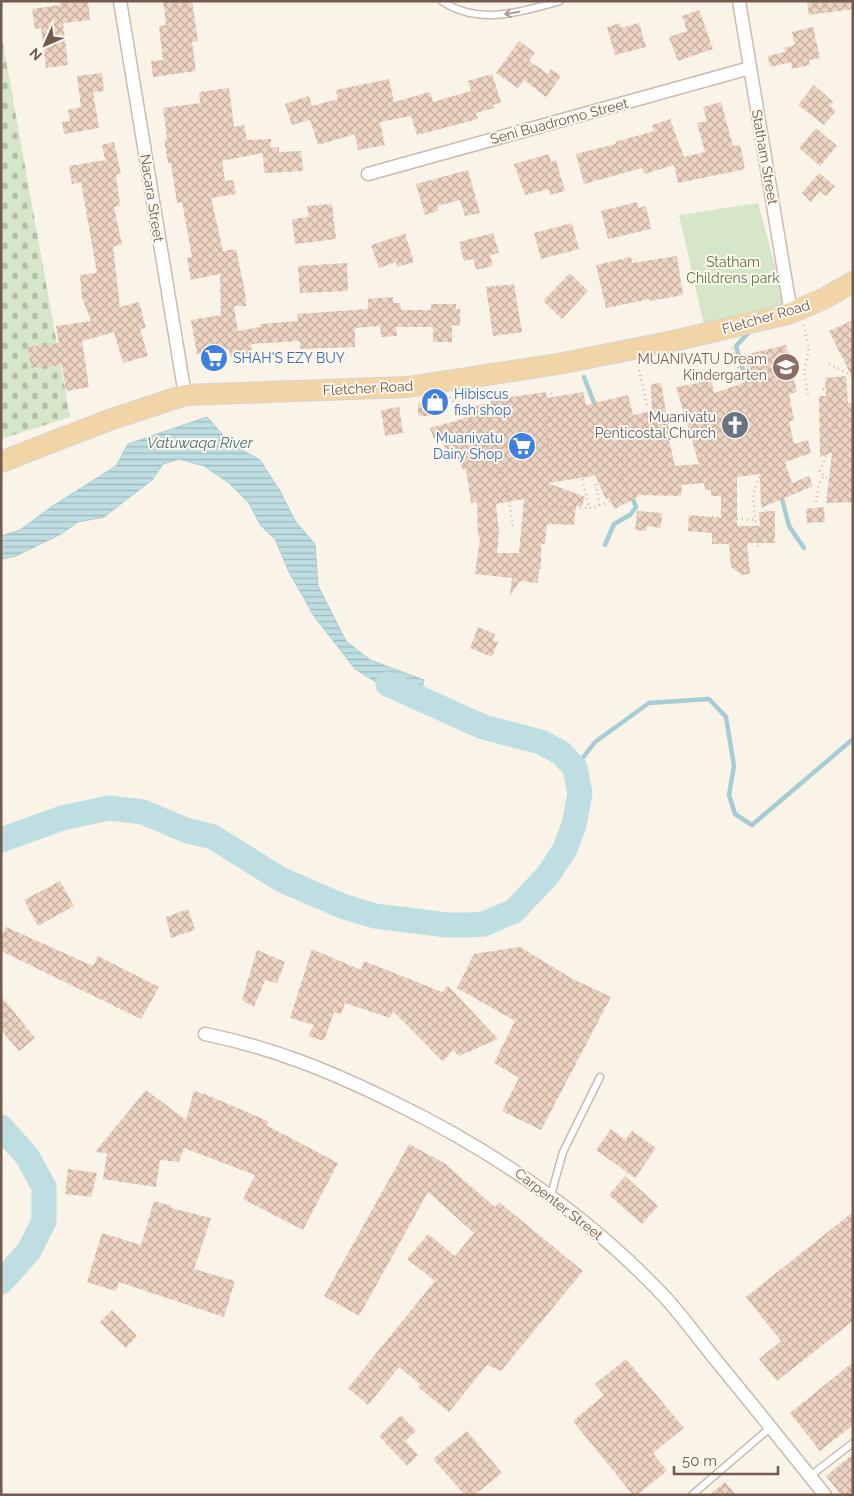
<svg xmlns="http://www.w3.org/2000/svg" width="854" height="1496" font-family="Raleway,sans-serif">
  <style>
    .cemetery { fill: url(#cemetery-stones) }
    .park { fill: #d5e7c8 }
    .water { fill: url(#water-rules); stroke: #a6cdd3 }
    .lines { fill: none; stroke-linecap: round; stroke-linejoin: round }
    .stream { stroke: #a6cdd3; stroke-width: 4.5 }
    .river { stroke: #bedee2; stroke-width: 25 }
    .building { fill: url(#building-cross-hatch); fill-rule: evenodd }
    .service-casing { stroke: #cbbbaf; stroke-width: 9 }
    .minor-casing { stroke: #cbbbaf; stroke-width: 15 }
    .primary-casing { stroke: #d8d1ce; stroke-width: 22 }
    .path { stroke: #d2b6a6; stroke-width: 2.5; stroke-dasharray: 1 4; stroke-linecap: butt }
    .service { stroke: #fff; stroke-width: 6 }
    .minor { stroke: #fff; stroke-width: 12 }
    .primary { stroke: #f2d5a7; stroke-width: 20 }
    .oneway { stroke: #aa9c95 }
    .labels { text-anchor: middle; dominant-baseline: central; stroke-width: 4; stroke-linejoin: round; paint-order: stroke }
    .street-label { font-size: 14px; fill: #725a4f; stroke: #fdf7ee }
    .park-label { font-size: 14px; fill: #567748; stroke: #fdf7ee }
    .shop-label { font-size: 14px; fill: #366cbe; stroke: #fdf7ee; text-anchor: start }
    .education-label { font-size: 14px; fill: #785e54; stroke: #fdf7ee; text-anchor: end }
    .worship-label { font-size: 14px; fill: #5b616d; stroke: #fdf7ee; text-anchor: end }
    .water-label { font-size: 15px; font-style: italic; fill: #47747c; stroke: #fdf7ee }
  </style>
  <defs>
    <pattern id="cemetery-stones" width="16" height="16" patternUnits="userSpaceOnUse" patternTransform="scale(1.25)"><rect width="16" height="16" fill="#d5e7c8"/><path d="M2 7V4a2 2 0 0 1 4 0v3zM10 15v-3a2 2 0 0 1 4 0v3z" fill="#b1bea5"/></pattern>
    <pattern id="water-rules" width="6" height="5" patternUnits="userSpaceOnUse" patternTransform="scale(1.25)"><rect width="6" height="5" fill="#bedee2"/><path d="M0 2.5h6" fill="none" stroke="#9fb7ba"/></pattern>
    <pattern id="building-cross-hatch" width="8" height="8" patternUnits="userSpaceOnUse" patternTransform="scale(1.25)"><rect width="8" height="8" fill="#edd3c2"/><path d="M0 0l8 8M0 8l8-8" fill="none" stroke="#c4aea0"/></pattern>
  </defs>
  <rect width="100%" height="100%" fill="#faf3e8"/>
  <!-- cemetery -->
  <polygon class="cemetery" points="1,32 70,417 1,439"/>
  <!-- park -->
  <polygon class="park" points="758,203 786,307 704,325 679,215"/>
  <!-- water -->
  <polygon class="water" points="207,417 230,443 260,460 280,491 295,521 315,544 318,586 346,641 370,660 424,680 417,708 355,669 314,616 289,572 275,539 261,526 249,503 229,483 204,466 179,459 163,464 152,480 104,517 78,522 61,534 16,556 1,559 1,536 20,530 51,507 116,466 128,444"/>
  <g class="lines">
    <!-- stream -->
    <g class="stream">
      <polyline points="584,377 596,408"/>
      <polyline points="748,387 736,346 749,332"/>
      <polyline points="781,495 789,526 804,548"/>
      <polyline points="605,545 614,524 630,515 636,507 631,494"/>
      <polyline points="575,768 595,742 649,703 709,699 726,717 734,766 729,795 735,814 752,825 853,739"/>
    </g>
    <!-- river -->
    <g class="river">
      <polyline points="1,840 62,818 109,808 143,812 185,830 213,837 280,879 342,906 375,916 447,925 467,925 484,924 514,911 548,875 565,849 574,825 580,793 575,768 561,753 541,742 483,727 388,684"/>
      <polyline points="1,1127 27,1156 44,1187 44,1221 29,1251 1,1282"/>
    </g>
  </g>
  <!-- building -->
  <g class="building">
    <polygon points="60,1 88,1 90,20 63,23 68,65 46,68 41,28 35,29 32,9 60,5"/>
    <polygon points="163,1 192,1 198,41 192,42 196,71 153,77 151,61 163,60 159,26 166,25"/>
    <polygon points="807,1 853,1 853,9 809,15"/>
    <polygon points="699,10 713,49 678,61 669,37 687,31 682,16"/>
    <polygon points="620,23 621,28 639,23 646,47 615,55 607,27"/>
    <polygon points="813,27 820,58 809,60 810,65 792,69 791,62 770,67 768,56 785,52 784,48 795,45 792,32"/>
    <polygon points="519,41 535,53 529,61 548,74 551,69 561,76 546,97 524,80 518,88 496,73"/>
    <polygon points="102,73 104,91 93,92 99,128 64,134 62,122 70,121 68,110 81,107 77,76"/>
    <polygon points="492,74 501,102 493,105 494,108 476,113 478,119 417,135 411,116 380,122 385,145 358,150 355,134 318,145 310,120 292,125 285,104 309,96 312,106 338,99 336,90 389,79 394,102 430,92 433,102 471,91 468,81"/>
    <polygon points="814,85 833,102 830,106 836,111 824,125 798,105"/>
    <polygon points="229,88 234,127 244,125 247,140 271,139 271,148 279,147 279,152 301,151 303,171 264,173 263,153 222,161 225,181 233,180 236,194 211,198 223,251 236,249 245,292 246,306 234,306 238,331 260,327 260,324 298,321 297,314 368,309 368,299 393,297 393,303 400,303 401,310 431,310 431,304 456,304 456,309 460,309 460,326 452,325 452,342 433,342 433,327 396,327 397,336 381,337 380,326 355,328 355,347 300,349 300,341 251,344 252,353 230,357 229,349 197,354 191,320 221,315 220,274 191,280 187,258 192,257 182,202 177,203 171,163 168,163 164,140 167,139 163,108 200,103 199,92"/>
    <polygon points="721,102 733,146 740,145 745,169 678,183 674,165 644,174 642,168 584,184 576,154 616,144 615,142 654,131 652,125 670,119 684,157 705,152 697,123 707,121 703,107"/>
    <polygon points="816,128 837,146 820,166 799,148"/>
    <polygon points="114,142 121,174 116,175 120,206 114,207 122,245 113,246 120,307 139,302 146,328 140,329 148,356 123,363 114,332 82,341 89,387 66,391 62,365 31,368 28,347 59,343 56,326 91,321 82,298 80,275 97,273 81,182 72,184 69,166 105,160 102,145"/>
    <polygon points="549,154 551,162 556,160 565,191 550,195 549,189 525,195 514,164"/>
    <polygon points="468,170 480,213 465,216 460,200 437,206 438,211 425,215 416,184"/>
    <polygon points="819,173 835,186 826,196 820,191 811,202 802,193"/>
    <polygon points="637,202 638,208 646,206 651,229 608,239 601,211"/>
    <polygon points="332,204 336,239 295,244 292,219 309,217 307,206"/>
    <polygon points="572,223 579,249 541,259 534,233"/>
    <polygon points="493,233 499,253 490,255 493,266 476,270 473,259 464,261 459,242"/>
    <polygon points="405,234 414,262 397,267 396,262 379,268 371,245"/>
    <polygon points="677,256 683,295 650,301 650,299 606,308 596,265 631,257 632,263"/>
    <polygon points="347,263 348,291 300,293 298,266"/>
    <polygon points="570,273 588,291 562,319 543,301"/>
    <polygon points="514,284 522,332 493,336 486,287"/>
    <polygon points="853,320 853,379 829,331"/>
    <path d="M786,345L797,392L789,394L794,421H789L794,444L808,440L811,453L785,462L792,483L809,476L813,486L761,508L760,474L737,477V526H760L759,512L775,511V543H747L750,574L742,575L731,567L729,544H712V533L688,531L689,515L721,518V496H711V490H705L704,483L682,485L681,496L637,495V497L615,509L609,498L606,499L594,473L593,476L548,483L585,497L582,506H576L574,525L547,524L545,544H541V569H539L538,583L520,581L510,596L512,578L475,574L480,538L478,537L477,502L471,503L466,469L463,470L453,449L446,451L442,438L434,440L430,428L470,417L468,407L491,403V400L546,392L547,398L583,392L586,405L628,395L633,415L652,411L651,384L661,383L671,440H669L675,466L699,464L676,387L699,383L697,372L709,370L714,393L750,381L744,355ZM524,499L519,553H497L499,533L496,504Z"/>
    <polygon points="846,376 848,403 853,403 853,502 826,503 832,453 820,457 819,396 826,396 825,378"/>
    <polygon points="418,403 432,403 433,416 418,416"/>
    <polygon points="399,407 403,433 385,436 381,410"/>
    <polygon points="824,507 825,522 807,523 806,509"/>
    <polygon points="637,511 662,513 661,528 647,526 646,531 635,530"/>
    <polygon points="478,627 495,634 493,640 498,642 492,657 470,648"/>
    <polygon points="60,881 74,906 38,926 24,900"/>
    <polygon points="188,909 195,930 171,938 166,917"/>
    <polygon points="6,927 93,966 98,956 159,987 141,1019 1,951 1,937"/>
    <polygon points="520,947 571,978 611,997 541,1130 502,1111 519,1078 494,1063 515,1021 457,988 474,954"/>
    <polygon points="312,949 361,970 364,961 442,992 448,986 498,1039 459,1056 453,1050 443,1062 393,1011 390,1018 345,1003 341,1014 334,1012 324,1041 308,1036 314,1025 290,1018"/>
    <polygon points="257,950 285,962 277,983 265,980 254,1007 242,1000"/>
    <polygon points="1,996 35,1038 19,1051 1,1030"/>
    <polygon points="146,1090 186,1120 194,1091 207,1095 268,1121 266,1125 338,1163 303,1230 243,1199 255,1175 184,1148 179,1162 160,1160 156,1187 103,1179 107,1153 95,1152"/>
    <polygon points="611,1129 625,1140 632,1131 656,1148 635,1178 596,1150"/>
    <polygon points="409,1144 444,1163 495,1207 499,1202 583,1271 501,1371 487,1365 449,1412 418,1387 420,1384 399,1367 368,1405 348,1388 435,1281 407,1259 428,1234 455,1256 474,1233 428,1192 359,1316 324,1296"/>
    <polygon points="68,1169 97,1173 91,1197 65,1194"/>
    <polygon points="625,1176 658,1206 642,1224 609,1195"/>
    <polygon points="154,1201 172,1206 171,1208 211,1218 194,1269 235,1281 224,1317 119,1282 116,1291 87,1282 102,1233 141,1245"/>
    <polygon points="853,1212 853,1321 777,1381 759,1359 781,1341 746,1297"/>
    <polygon points="112,1310 137,1336 126,1348 100,1322"/>
    <polygon points="626,1359 684,1428 653,1453 667,1471 637,1495 633,1495 573,1421 604,1395 595,1384"/>
    <polygon points="853,1362 853,1425 820,1451 790,1413"/>
    <polygon points="401,1415 416,1431 405,1441 418,1455 407,1466 379,1436"/>
    <polygon points="467,1431 502,1473 474,1495 465,1495 433,1459"/>
    <polygon points="853,1454 853,1495 841,1495 826,1476"/>
    <polygon points="725,1482 736,1495 709,1495"/>
  </g>
  <g class="lines">
    <!-- service casing -->
    <g class="service-casing">
      <g id="service">
        <path d="M442,1C478,26 521,12 560,1"/>
        <polyline points="551,1195 563,1152 600,1077"/>
        <polyline points="810,1476 853,1443"/>
        <polyline points="692,1495 771,1427"/>
      </g>
    </g>
    <!-- minor casing -->
    <g class="minor-casing">
      <g id="minor">
        <polyline points="120,1 185,395"/>
        <polyline points="739,1 791,313"/>
        <polyline points="368,174 750,68"/>
        <path d="M205,1034C274,1048 332,1072 395,1103C495,1152 585,1213 662,1294C681,1314 697,1337 715,1359C752,1404 788,1449 825,1495"/>
      </g>
    </g>
    <!-- primary casing -->
    <g class="primary-casing">
      <polyline id="primary" points="1,462 109,420 185,395 408,387 558,364 674,341 791,313 825,298 853,282"/>
    </g>
    <!-- path -->
    <g class="path">
      <polyline points="804,325 809,351 804,371 808,395"/>
      <polyline points="732,348 766,456 753,495 758,549"/>
      <polyline points="829,364 853,376"/>
      <polyline points="638,365 647,405"/>
      <path d="M823,389L839,395C838,427 832,442 820,471C826,481 840,482 847,492"/>
      <path d="M551,393L554,410L544,424L548,446L577,441L579,465L589,508C603,507 614,498 628,492L616,463L651,451"/>
      <path d="M450,397C470,426 494,455 506,489C510,501 511,515 513,527"/>
      <polyline points="548,446 550,460"/>
      <polyline points="596,484 600,507"/>
      <polyline points="816,502 819,484 823,476"/>
      <polyline points="540,506 589,508"/>
      <polyline points="712,517 755,520"/>
    </g>
    <!-- service -->
    <use href="#service" class="service"/>
    <!-- minor -->
    <use href="#minor" class="minor"/>
    <!-- primary -->
    <use href="#primary" class="primary"/>
  </g>
  <!-- one-way arrows -->
  <defs><path id="oneway-shaft" d="M-6 0H5M1.5-3L5.5 0L1.5 3" fill="none" stroke-width="1.6" stroke-linecap="round" stroke-linejoin="round" transform="scale(1.25)"/></defs>
  <use class="oneway" href="#oneway-shaft" transform="translate(512 13) rotate(170)"/>
  <!-- icons -->
  <defs>
    <g id="supermarket-disc" transform="scale(1.4375)"><circle r="9.5" fill="#3f7fe0" stroke="#fdf7ee"/><path d="M-6-5.5h2.5l.6 2H6L4.5 2H-2.5L-4.4-4H-6ZM-1.5 3.2a1.3 1.3 0 1 0 .1 0ZM3 3.2a1.3 1.3 0 1 0 .1 0Z" fill="#fff"/></g>
    <g id="school-disc" transform="scale(1.4375)"><circle r="9.5" fill="#8d6e63" stroke="#fdf7ee"/><path d="M0-5L7-2L0 1L-7-2ZM-4 1L0 2.5L4 1V4Q0 6-4 4Z" fill="#fff"/></g>
    <g id="shop-disc" transform="scale(1.4375)"><circle r="9.5" fill="#3f7fe0" stroke="#fdf7ee"/><path d="M-5-2.5h2.3a2.7 3.5 0 0 1 5.4 0H5L5.5 6h-11ZM-1.5-2.5h3a1.5 2.3 0 0 0-3 0Z" fill="#fff"/></g>
    <g id="church-disc" transform="scale(1.4375)"><circle r="9.5" fill="#6b7280" stroke="#fdf7ee"/><path d="M-1.2-6h2.4v3.5h3.3v2.4h-3.3V6h-2.4V-.1h-3.3v-2.4h3.3Z" fill="#fff"/></g>
  </defs>
  <g fill-rule="evenodd">
    <use href="#supermarket-disc" x="214" y="358"/>
    <use href="#school-disc" x="786" y="367"/>
    <use href="#shop-disc" x="435" y="402"/>
    <use href="#church-disc" x="735" y="425"/>
    <use href="#supermarket-disc" x="522" y="446"/>
  </g>
  <g class="labels">
    <!-- street labels -->
    <g class="street-label">
      <text transform="translate(559 121) rotate(-15)">Seni Buadromo Street</text>
      <text transform="translate(765 157) rotate(80)">Statham Street</text>
      <text transform="translate(152 198) rotate(81)">Nacara Street</text>
      <text transform="translate(766 317) rotate(-16)">Fletcher Road</text>
      <text transform="translate(368 388) rotate(-3)">Fletcher Road</text>
      <text transform="translate(559 1204) rotate(38)">Carpenter Street</text>
    </g>
    <!-- park labels -->
    <g class="park-label">
      <text x="733" y="262">Statham<tspan x="733" dy="16">Childrens park</tspan></text>
    </g>
    <!-- shop labels -->
    <g class="shop-label">
      <text x="233" y="358">SHAH'S EZY BUY</text>
      <text x="454" y="394">Hibiscus<tspan x="454" dy="16">fish shop</tspan></text>
      <text x="503" y="438" text-anchor="end">Muanivatu<tspan x="503" dy="16">Dairy Shop</tspan></text>
    </g>
    <!-- education labels -->
    <g class="education-label">
      <text x="767" y="359">MUANIVATU Dream<tspan x="767" dy="16">Kindergarten</tspan></text>
    </g>
    <!-- worship labels -->
    <g class="worship-label">
      <text x="716" y="417">Muanivatu<tspan x="716" dy="16">Penticostal Church</tspan></text>
    </g>
    <!-- water labels -->
    <g class="water-label">
      <text x="200" y="443">Vatuwaqa River</text>
    </g>
  </g>
  <!-- border -->
  <rect width="854" height="1496" fill="none" stroke="#725a4f" stroke-width="5"/>
  <!-- north arrow -->
  <g transform="translate(45 45) rotate(225)" stroke="#fdf7ee" stroke-width="4" paint-order="stroke">
  <path d="M0-4L9 19L0 12L-9 19Z" fill="#725a4f"/>
  <text y="-8" font-size="14" font-weight="bold" text-anchor="middle" fill="#725a4f">N</text>
  </g>
  <!-- scale -->
  <path d="M674 1466v8h104v-8" fill="none" stroke="#725a4f" stroke-width="2.5"/>
  <text x="682" y="1466" font-size="15" fill="#725a4f" stroke="#fdf7ee" stroke-width="4" paint-order="stroke">50 m</text>
</svg>
